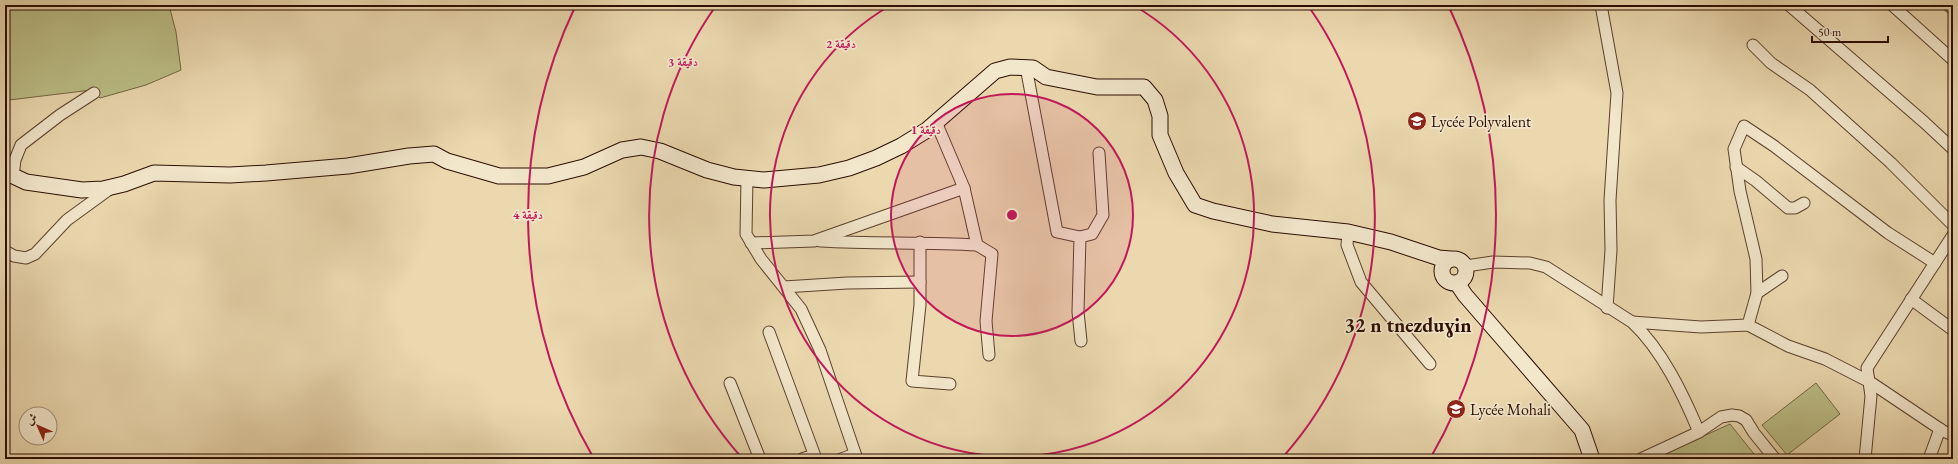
<svg xmlns="http://www.w3.org/2000/svg" width="1958" height="464" font-family="'EB Garamond',Amiri,serif">
  <style>
    .green { fill: #bcbe87; stroke: #746644 }
    .lines { fill: none; stroke-linecap: round; stroke-linejoin: round }
    .street-casing { stroke: #5b402c; stroke-width: 13 }
    .secondary-casing { stroke: #2b0d00; stroke-width: 17 }
    .street { stroke: #f2e6cb; stroke-width: 11 }
    .secondary { stroke: #f2e6cb; stroke-width: 15 }
    .ring { fill: none; stroke: #c2185b; stroke-width: 2 }
    .labels { text-anchor: middle; dominant-baseline: central; stroke-width: 3.5; stroke-linejoin: round; paint-order: stroke }
    .poi-label { font-size: 16px; fill: #2b0d00; stroke: #f2e6cb; text-anchor: start }
    .district-label { font-size: 20px; font-weight: bold; fill: #2b0d00; stroke: #f2e6cb }
    .centre { fill: #c2185b; stroke: #f2e6cb; stroke-width: 2 }
    .ring-label { font-size: 12px; text-anchor: middle; font-weight: bold; fill: #c2185b; stroke: #f2e6cb; stroke-width: 3.5; stroke-linejoin: round; paint-order: stroke }
  </style>
  <rect width="100%" height="100%" fill="#ebd8af"/>
  <filter id="stains"><feTurbulence type="fractalNoise" baseFrequency=".005" numOctaves="4"/><feColorMatrix values="0 0 0 0 .2 0 0 0 0 .09 0 0 0 0 .02 0 0 0 .5 -.17"/></filter>
  <radialGradient id="worn" r=".72"><stop offset=".6" stop-color="#630" stop-opacity="0"/><stop offset="1" stop-color="#630" stop-opacity=".3"/></radialGradient>
  <!-- green -->
  <g class="green">
    <polygon points="5,5 169,5 176,32 181,70 146,85 100,98 92,90 9,100 5,90"/>
    <polygon points="1816,383 1840,414 1787,455 1762,425"/>
    <polygon points="1730,424 1758,459 1653,459"/>
  </g>
  <g class="lines">
    <!-- street casing -->
    <g class="street-casing">
      <g id="street">
        <polyline points="1601,5 1617,93 1610,200 1611,250 1607,308"/>
        <polyline points="1789,5 1924,122 1953,149"/>
        <polyline points="1892,5 1953,60"/>
        <polyline points="1948,5 1953,9"/>
        <polyline points="1753,45 1771,63 1810,90 1891,163 1953,225"/>
        <polyline points="1026,67 1057,232 1080,237 1078,312 1081,341"/>
        <polyline points="936,122 964,188 977,245 992,254 986,321 989,355"/>
        <polyline points="1736,167 1756,181 1788,208 1795,208 1804,203"/>
        <polyline points="13,176 15,160 21,145 60,115 94,93"/>
        <polyline points="747,178 746,234 761,259 801,309 820,350 857,459"/>
        <polyline points="1348,232 1347,245 1361,282 1430,364"/>
        <polyline points="1080,237 1092,234 1103,215 1099,153"/>
        <path d="M820,241C873,244 925,242 977,245"/>
        <polyline points="920,242 920,305 912,381 950,384"/>
        <polyline points="751,243 814,241 964,188"/>
        <polyline points="5,251 14,256 26,258 35,254 67,220 111,188"/>
        <path d="M1466,266L1493,262L1530,263L1546,267L1632,322C1662,350 1683,394 1699,432L1721,417L1732,415L1739,416L1746,420L1754,433L1775,459"/>
        <polyline points="784,287 847,283 920,282"/>
        <polyline points="1757,293 1782,276"/>
        <polyline points="1911,299 1953,330"/>
        <polyline points="1632,322 1701,327 1748,325 1788,346 1825,359 1870,382 1943,431 1953,435"/>
        <polyline points="1748,325 1757,293 1756,259 1740,191 1734,149 1744,126 1774,146 1888,233 1935,263"/>
        <polyline points="769,332 816,459"/>
        <polyline points="730,383 760,459"/>
        <polyline points="802,459 808,457 809,459"/>
        <polyline points="841,459 855,454"/>
        <polyline points="1641,459 1699,432"/>
        <polyline points="1865,459 1871,396 1867,368 1953,235"/>
        <polyline points="1929,459 1940,429"/>
      </g>
    </g>
    <!-- secondary casing -->
    <g class="secondary-casing">
      <g id="secondary">
        <polyline points="5,172 26,182 82,190 103,189 124,184 154,173 230,175 266,173 348,166 409,156 434,154 447,161 499,176 548,176 584,167 622,150 641,147 660,151 707,170 734,177 764,180 819,175 849,168 876,158 901,146 927,130 995,71 1010,67 1033,68 1046,77 1097,87 1144,87 1155,100 1160,116 1160,135 1176,173 1195,205 1213,211 1272,224 1348,232 1391,242 1439,258 1450,259"/>
        <circle cx="1454" cy="271" r="12"/>
        <polyline points="1457,283 1465,295 1582,430 1592,459"/>
      </g>
    </g>
    <!-- street -->
    <use href="#street" class="street"/>
    <!-- secondary -->
    <use href="#secondary" class="secondary"/>
  </g>
  <!-- distance rings -->
  <circle cx="1012" cy="215" r="121" fill="#c2185b" fill-opacity=".12"/>
  <g class="ring">
    <circle cx="1012" cy="215" r="121"/>
    <path d="M1133 5A242 242 0 1 1 891 5"/>
    <path d="M742 458A363 363 0 0 1 715 7M1309 7A363 363 0 0 1 1282 458"/>
    <path d="M593 457A484 484 0 0 1 575 7M1449 7A484 484 0 0 1 1431 457"/>
  </g>
  <!-- icons -->
  <defs>
    <g id="school-disc" transform="scale(1)"><circle r="9.5" fill="#8f2418" stroke="#f2e6cb"/><path d="M0-5L7-2L0 1L-7-2ZM-4 1L0 2.5L4 1V4Q0 6-4 4Z" fill="#fff"/></g>
  </defs>
  <g fill-rule="evenodd">
    <use href="#school-disc" x="1417" y="121"/>
    <use href="#school-disc" x="1456" y="409"/>
  </g>
  <g class="labels">
    <!-- poi labels -->
    <g class="poi-label">
      <text x="1431" y="121">Lycée Polyvalent</text>
      <text x="1470" y="409">Lycée Mohali</text>
    </g>
    <!-- district labels -->
    <g class="district-label">
      <text x="1408" y="325">32 n tnezduɣin</text>
    </g>
  </g>
  <circle cx="1012" cy="215" r="6" class="centre"/>
  <g class="ring-label">
    <text x="841" y="48">2 دقيقة</text>
    <text x="683" y="66">3 دقيقة</text>
    <text x="926" y="134">1 دقيقة</text>
    <text x="528" y="219">4 دقيقة</text>
  </g>
  <!-- margin -->
  <rect width="1958" height="464" fill="none" stroke="#ebd8af" stroke-width="20"/>
  <rect x="6" y="6" width="1946" height="452" fill="none" stroke="#2b0d00" stroke-width="2"/>
  <rect x="10" y="10" width="1938" height="444" fill="none" stroke="#2b0d00"/>
  <!-- north arrow -->
  <g transform="translate(38 426) rotate(315)"><circle r="19" fill="#f2e6cb" stroke="#a28f7a"/>
  <path d="M0-3L7 15L0 10L-7 15Z" fill="#8f2418"/>
  <text y="-6" font-size="11" font-weight="bold" text-anchor="middle" fill="#2b0d00">ش</text>
  </g>
  <!-- scale -->
  <path d="M1812 36v6h76v-6" fill="none" stroke="#2b0d00" stroke-width="2"/>
  <text x="1818" y="36" font-size="12" fill="#2b0d00" stroke="#f2e6cb" stroke-width="3" paint-order="stroke">50 m</text>
  <rect width="100%" height="100%" filter="url(#stains)"/>
  <rect width="100%" height="100%" fill="url(#worn)"/>
</svg>
